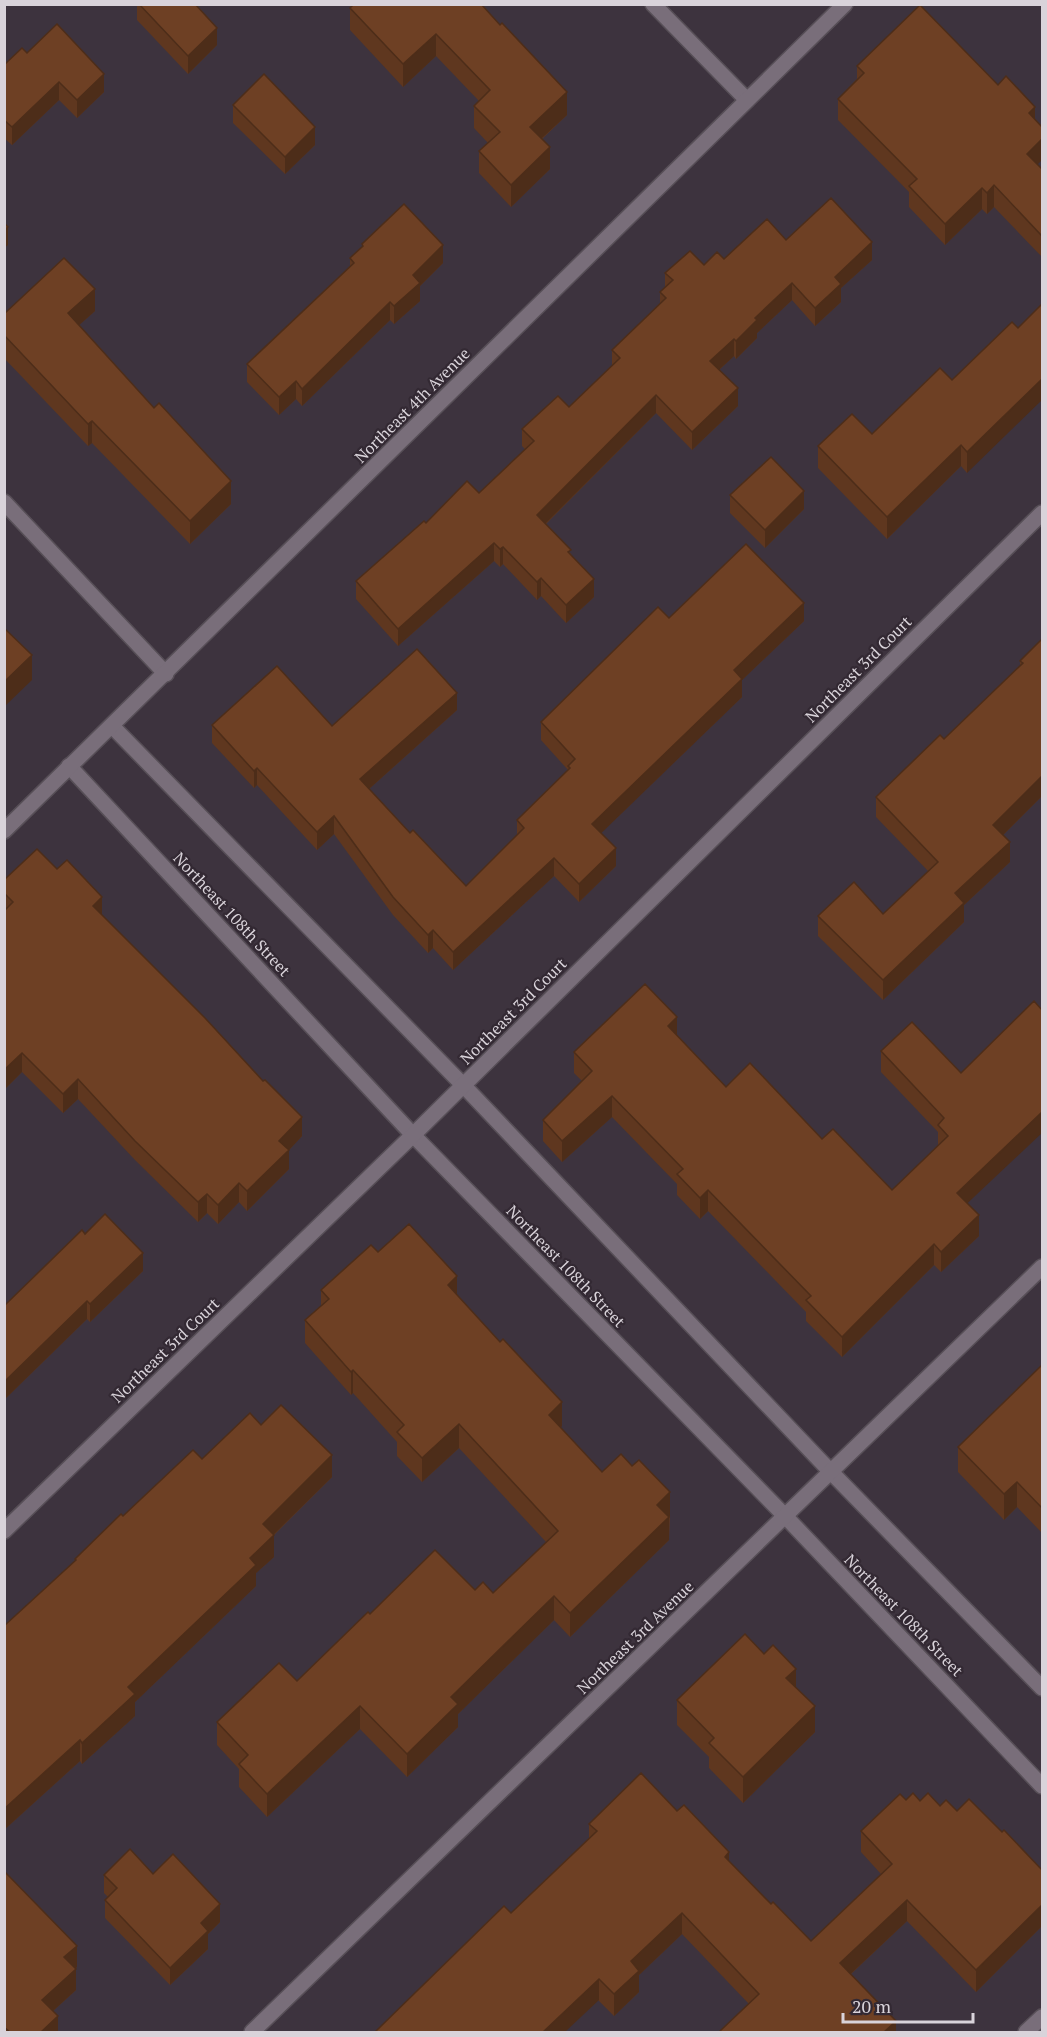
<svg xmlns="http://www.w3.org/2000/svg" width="1047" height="2037" font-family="'PT Serif',serif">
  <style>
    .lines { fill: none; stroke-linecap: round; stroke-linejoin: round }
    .minor-casing { stroke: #574f57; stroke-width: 18 }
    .minor { stroke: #796e7a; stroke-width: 15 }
    .wall { fill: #5f371f }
    .shaded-wall { fill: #4d2d19 }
    .building { fill: #6e4024; stroke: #4d2d19; stroke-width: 1.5 }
    .labels { text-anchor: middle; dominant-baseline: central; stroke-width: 4.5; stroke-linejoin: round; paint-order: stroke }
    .street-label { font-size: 16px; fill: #d9d3da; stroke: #332933 }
  </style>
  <rect width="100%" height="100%" fill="#3d333e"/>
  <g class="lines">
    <!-- minor casing -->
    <g class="minor-casing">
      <g id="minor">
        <polyline points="653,4 747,100"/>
        <polyline points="4,502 166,674"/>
        <polyline points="112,726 463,1085 831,1472 1042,1688"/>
        <polyline points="69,766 413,1135 785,1516 1042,1786"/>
        <polyline points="4,831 845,4"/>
        <polyline points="4,1531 413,1135 1042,513"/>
        <polyline points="252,2032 1042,1267"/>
        <polyline points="1026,2032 1042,2017"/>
      </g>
    </g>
    <!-- minor -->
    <use href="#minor" class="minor"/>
  </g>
  <!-- wall -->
  <g class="wall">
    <polygon points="137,4 195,4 217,45 188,74 137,20"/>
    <polygon points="351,4 481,4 567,115 542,139 550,169 511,207 479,173 479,151 488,143 474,128 474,106 479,101 436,56 403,87 350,30 350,8 353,6"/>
    <polygon points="27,53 104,92 77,118 59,100 12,145 4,138 4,65"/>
    <polygon points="857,66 998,85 1035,120 1038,165 1042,169 1042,257 994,207 987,214 982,209 945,245 909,207 909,192 838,120 838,99 857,79"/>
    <polygon points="233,105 315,145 285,174 233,123"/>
    <polygon points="786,240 872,260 841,288 841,302 815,326 792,300 757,333 757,338 736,359 734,356 719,370 738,406 692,450 656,413 546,524 571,554 594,597 566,623 541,596 537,600 503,564 500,567 494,561 398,646 356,599 356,581 426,523 479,493 525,449 522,446 522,429 569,407 612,366 612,350 660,304 660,292 665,288 665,273 704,265"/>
    <polygon points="362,244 443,263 420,286 420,301 394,324 390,320 302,406 296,399 279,415 247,382 247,364 350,266 350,258 362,247"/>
    <polygon points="95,311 79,325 231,504 190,544 92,443 88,446 4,358 4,314"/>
    <polygon points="1018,328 967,473 961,466 887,539 818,468 818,446 872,434 952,380"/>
    <polygon points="730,495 804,509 765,548 730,513"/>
    <polygon points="669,618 804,621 742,680 742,697 601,833 616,866 579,902 554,876 453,970 433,948 428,953 393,915 334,834 317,850 257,785 254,788 212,743 212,725 332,726 457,710 369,789 410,833 466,886 517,836 517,820 568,770 541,740 541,722"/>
    <polygon points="1042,639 1042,796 1003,835 1010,862 964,905 964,922 883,1000 818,936 818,916 883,914 928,871 876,817 876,797 944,739 1020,666 1020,661"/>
    <polygon points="57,869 102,915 302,1136 289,1150 289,1169 247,1211 239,1202 218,1224 207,1213 198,1222 135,1160 78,1099 63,1113 22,1072 4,1090 4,880"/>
    <polygon points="677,1035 726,1087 822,1139 892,1190 938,1146 938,1132 881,1072 881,1051 961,1073 968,1204 979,1236 941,1272 934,1265 842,1357 806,1321 806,1312 708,1211 700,1219 677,1195 677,1184 612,1117 562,1162 543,1141 543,1120 582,1081 574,1073 574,1052"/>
    <polygon points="85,1234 143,1271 90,1322 87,1319 4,1400 4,1306"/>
    <polygon points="378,1252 457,1295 562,1426 560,1427 602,1472 670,1516 669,1540 570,1637 554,1620 458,1714 458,1727 407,1777 360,1729 267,1817 239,1787 239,1769 217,1745 217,1722 297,1681 370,1614 475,1590 493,1593 546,1542 459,1448 422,1482 397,1456 397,1442 353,1393 351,1395 305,1343 305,1320 321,1306 321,1290"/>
    <polygon points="1042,1365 1042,1533 1017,1507 1004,1520 958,1472 958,1447"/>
    <polygon points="261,1425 332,1477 274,1535 274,1557 256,1573 256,1586 135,1702 135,1716 82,1764 80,1761 4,1830 4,1626 75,1561 75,1559 123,1516 202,1459"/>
    <polygon points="796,1688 815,1732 743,1803 709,1768 709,1757 677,1725 677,1700"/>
    <polygon points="906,1800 920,1801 957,1811 1002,1832 1042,1870 1042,1926 976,1992 907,1921 851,1974 896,2032 749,2004 682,1934 639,1975 639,1992 614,2016 511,1913 589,1838 589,1824 677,1811 771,1904 811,1941 881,1874 861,1852 861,1831"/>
    <polygon points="4,1871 77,1967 75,1968 76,1990 53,2011 58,2032 4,2032"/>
    <polygon points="153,1874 220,1922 208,1934 208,1949 170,1985 105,1918 105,1900 108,1897 104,1893 104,1875"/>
  </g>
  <!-- shaded-wall -->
  <g class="shaded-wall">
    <polygon points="217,28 217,45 188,74 188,56"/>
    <polygon points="436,34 436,56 403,87 403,64"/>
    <polygon points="104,74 104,92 77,118 77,100"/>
    <polygon points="59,82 59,100 12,145 12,127"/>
    <polygon points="567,92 567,115 530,149 530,127"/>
    <polygon points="1035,107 1035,128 1029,113"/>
    <polygon points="315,127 315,145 285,174 285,157"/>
    <polygon points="1042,139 1042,160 1027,175 1027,154"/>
    <polygon points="550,147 550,169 511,207 511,185"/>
    <polygon points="994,185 994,207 987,214 987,193"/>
    <polygon points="982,188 982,209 945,245 945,224"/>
    <polygon points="8,227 8,245 4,248 4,230"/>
    <polygon points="872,242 872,260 841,288 841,302 815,326 815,308 835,277"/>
    <polygon points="443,245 443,263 420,286 420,301 394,324 394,306 413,275"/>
    <polygon points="792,283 792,300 757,333 757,338 736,359 736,341 755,318"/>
    <polygon points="95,289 95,311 68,335 68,313"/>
    <polygon points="390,302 390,320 302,406 302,389"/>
    <polygon points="734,339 734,356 710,378 710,361"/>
    <polygon points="1042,379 1042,400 967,473 967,452"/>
    <polygon points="296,381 296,399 279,415 279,397"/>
    <polygon points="738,388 738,406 692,450 692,432"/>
    <polygon points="656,395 656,413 537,532 537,515"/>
    <polygon points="92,421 92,443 88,446 88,424"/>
    <polygon points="961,445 961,466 887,539 887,517"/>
    <polygon points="231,481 231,504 190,544 190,521"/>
    <polygon points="804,491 804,509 765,548 765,530"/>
    <polygon points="494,543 494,561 398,646 398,629"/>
    <polygon points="503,547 503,564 500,567 500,549"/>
    <polygon points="541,578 541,596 537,600 537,582"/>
    <polygon points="594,579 594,597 566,623 566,605"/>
    <polygon points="804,603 804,621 742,680 742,697 592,842 592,824 734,670"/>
    <polygon points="32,655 32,680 4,707 4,682"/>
    <polygon points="457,693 457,710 360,797 360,779"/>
    <polygon points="257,768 257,785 254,788 254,771"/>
    <polygon points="1042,776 1042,796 993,845 993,825"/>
    <polygon points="334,816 334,834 317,850 317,832"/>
    <polygon points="1010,842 1010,862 964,905 964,922 883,1000 883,980 955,893"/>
    <polygon points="616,848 616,866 579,902 579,884"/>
    <polygon points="554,858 554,876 453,970 453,952"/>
    <polygon points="102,897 102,916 93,906"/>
    <polygon points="433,930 433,948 428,953 428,935"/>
    <polygon points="677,1017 677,1038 668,1026"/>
    <polygon points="22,1053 22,1072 4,1090 4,1070"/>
    <polygon points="78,1079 78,1099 63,1113 63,1094"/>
    <polygon points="612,1096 612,1117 562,1162 562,1141"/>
    <polygon points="1042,1112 1042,1133 957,1213 957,1193"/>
    <polygon points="302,1117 302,1136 289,1150 289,1169 247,1211 247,1191 279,1141"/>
    <polygon points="239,1183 239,1202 218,1224 218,1205"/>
    <polygon points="708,1190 708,1211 700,1219 700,1198"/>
    <polygon points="207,1194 207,1213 198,1222 198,1202"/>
    <polygon points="979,1215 979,1236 941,1272 941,1252"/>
    <polygon points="934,1244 934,1265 842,1357 842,1337"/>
    <polygon points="143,1253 143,1271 90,1322 90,1304"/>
    <polygon points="457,1276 457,1300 448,1285"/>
    <polygon points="87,1301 87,1319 4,1400 4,1382"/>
    <polygon points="353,1370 353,1393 351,1395 351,1372"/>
    <polygon points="562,1402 562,1426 549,1439 549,1415"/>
    <polygon points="459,1424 459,1448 422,1482 422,1458"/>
    <polygon points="332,1455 332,1477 263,1545 263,1524"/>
    <polygon points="1017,1482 1017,1507 1004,1520 1004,1494"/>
    <polygon points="670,1492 670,1516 657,1528 657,1505"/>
    <polygon points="669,1517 669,1540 570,1637 570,1613"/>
    <polygon points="274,1535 274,1557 256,1573 256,1586 135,1702 135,1716 82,1764 82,1743 128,1687 250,1558"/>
    <polygon points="554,1596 554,1620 458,1714 458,1727 407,1777 407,1754 451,1697"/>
    <polygon points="796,1669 796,1694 786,1678"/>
    <polygon points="360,1706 360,1729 267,1817 267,1794"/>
    <polygon points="815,1706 815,1732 743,1803 743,1777"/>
    <polygon points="80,1740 80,1761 4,1830 4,1809"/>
    <polygon points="729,1852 729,1873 725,1857"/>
    <polygon points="907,1900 907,1921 840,1984 840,1963"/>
    <polygon points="220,1904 220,1922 208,1934 208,1949 170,1985 170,1968 201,1923"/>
    <polygon points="1042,1905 1042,1926 976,1992 976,1970"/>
    <polygon points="682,1913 682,1934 639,1975 639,1992 614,2016 614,1994 631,1961"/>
    <polygon points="77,1946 77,1967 64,1978 64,1957"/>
    <polygon points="76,1969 76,1990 42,2021 42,2000"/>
    <polygon points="599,1979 599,2000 565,2032 543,2032"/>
    <polygon points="58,2016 58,2032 41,2032"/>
    <polygon points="896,2021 896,2032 884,2032"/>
  </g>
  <!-- building -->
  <g class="building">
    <polygon points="139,4 195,4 217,28 188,56"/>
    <polygon points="354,4 481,4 500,25 502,23 567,92 530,127 550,147 511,185 479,151 500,132 474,106 490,90 436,34 403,64 350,8"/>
    <polygon points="920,5 998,85 1006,76 1035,107 1029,113 1042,127 1042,139 1027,154 1042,169 1042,236 994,185 987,193 982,188 945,224 909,186 917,179 838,99 864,73 857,66"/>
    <polygon points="57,24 104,74 77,100 59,82 12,127 4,120 4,65 22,48 27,53"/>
    <polygon points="264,74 315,127 285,157 233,105"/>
    <polygon points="831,198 872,242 835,277 841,284 815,308 792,283 755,318 757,320 736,341 734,339 710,361 738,388 692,432 656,395 537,515 571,550 568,552 594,579 566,605 541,578 537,582 503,547 500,549 494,543 398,629 356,581 424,521 426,523 467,481 479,493 534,441 522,429 558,396 569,407 620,358 612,350 666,298 660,292 673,280 665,273 690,251 704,265 717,252 724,259 767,219 786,240"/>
    <polygon points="404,204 443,245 413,275 420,283 394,306 390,302 302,389 296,381 279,397 247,364 354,263 350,258 363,246 362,244"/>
    <polygon points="4,223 8,227 4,230"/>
    <polygon points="64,258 95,289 68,313 154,408 159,403 231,481 190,521 92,421 88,424 4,335 4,314"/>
    <polygon points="1042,304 1042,379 967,452 961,445 887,517 818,446 852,414 872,434 940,368 952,380 1012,322 1018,328"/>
    <polygon points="771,457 804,491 765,530 730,495"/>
    <polygon points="746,544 804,603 734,670 742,679 592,824 616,848 579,884 554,858 453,952 433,930 428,935 393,897 334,816 317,832 257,768 254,771 212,725 277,666 332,726 417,649 457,693 360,779 410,833 413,830 466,886 524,828 517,820 570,768 568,766 575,759 541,722 658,607 669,618"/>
    <polygon points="4,628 32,655 4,682"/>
    <polygon points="1042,639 1042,776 993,825 1010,842 955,893 964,903 883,980 818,916 854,882 883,914 938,862 876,797 940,735 944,739 1023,663 1020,661"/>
    <polygon points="37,849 57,869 67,860 102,897 93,906 205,1018 263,1081 265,1080 302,1117 279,1141 289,1150 247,1191 239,1183 218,1205 207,1194 198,1202 135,1141 78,1079 63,1094 22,1053 4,1070 4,911 13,902 4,893 4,880"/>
    <polygon points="645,984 677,1017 668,1026 726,1087 750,1063 822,1139 833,1129 892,1190 948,1136 938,1125 944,1118 881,1051 912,1022 961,1073 1034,1001 1042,1010 1042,1112 957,1193 979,1215 941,1252 934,1244 842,1337 806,1300 811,1296 708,1190 700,1198 677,1174 683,1169 612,1096 562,1141 543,1120 592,1071 574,1052"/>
    <polygon points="105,1214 143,1253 90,1304 87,1301 4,1382 4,1306 82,1230 85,1234"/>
    <polygon points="409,1224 457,1276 448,1285 500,1342 503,1339 562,1402 549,1415 602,1472 621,1454 632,1466 639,1460 670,1492 657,1505 669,1517 570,1613 554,1596 451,1697 458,1704 407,1754 360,1706 267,1794 239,1764 248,1755 217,1722 279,1663 297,1681 368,1612 370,1614 435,1550 475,1590 483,1582 493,1593 558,1531 459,1424 422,1458 397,1432 404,1425 353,1370 351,1372 305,1320 329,1299 321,1290 371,1245 378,1252"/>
    <polygon points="1042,1365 1042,1508 1017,1482 1004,1494 958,1447"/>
    <polygon points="281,1405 332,1455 263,1524 274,1535 250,1558 256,1565 128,1687 135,1694 82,1743 80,1740 4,1809 4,1626 76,1560 75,1559 121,1514 123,1516 193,1450 202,1459 250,1413 261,1425"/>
    <polygon points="745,1634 764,1654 773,1645 796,1669 786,1678 815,1706 743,1777 709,1743 714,1738 677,1700"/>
    <polygon points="641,1773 677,1811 684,1805 729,1852 725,1857 771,1904 773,1902 811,1941 892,1864 861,1831 900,1794 906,1800 913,1793 920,1801 928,1793 940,1806 946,1800 957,1811 969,1799 1002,1832 1004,1830 1042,1870 1042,1905 976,1970 907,1900 840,1963 896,2021 884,2032 719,2032 759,1994 682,1913 631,1961 639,1971 614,1994 599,1979 543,2032 375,2032 504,1906 511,1913 597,1831 589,1824"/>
    <polygon points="130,1849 153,1874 173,1854 220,1904 201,1923 208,1931 170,1968 105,1900 117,1888 104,1875"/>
    <polygon points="4,1871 77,1946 64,1957 76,1969 42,2000 58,2016 41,2032 10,2032 4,2027"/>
  </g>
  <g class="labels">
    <!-- street labels -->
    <g class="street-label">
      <text transform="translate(412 405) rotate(-45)">Northeast 4th Avenue</text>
      <text transform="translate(858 669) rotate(-45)">Northeast 3rd Court</text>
      <text transform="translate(232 914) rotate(47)">Northeast 108th Street</text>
      <text transform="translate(513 1011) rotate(-45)">Northeast 3rd Court</text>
      <text transform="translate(566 1266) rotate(46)">Northeast 108th Street</text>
      <text transform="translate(165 1350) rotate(-44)">Northeast 3rd Court</text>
      <text transform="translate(904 1615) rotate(46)">Northeast 108th Street</text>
      <text transform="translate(635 1637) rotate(-44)">Northeast 3rd Avenue</text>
    </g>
  </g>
  <!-- border -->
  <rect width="1047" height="2037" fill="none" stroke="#d9d3da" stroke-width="12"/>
  <!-- scale -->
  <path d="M843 2013v9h130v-9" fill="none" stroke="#d9d3da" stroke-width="3"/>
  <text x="852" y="2013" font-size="18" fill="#d9d3da" stroke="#332933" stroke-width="4.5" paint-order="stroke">20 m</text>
</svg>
